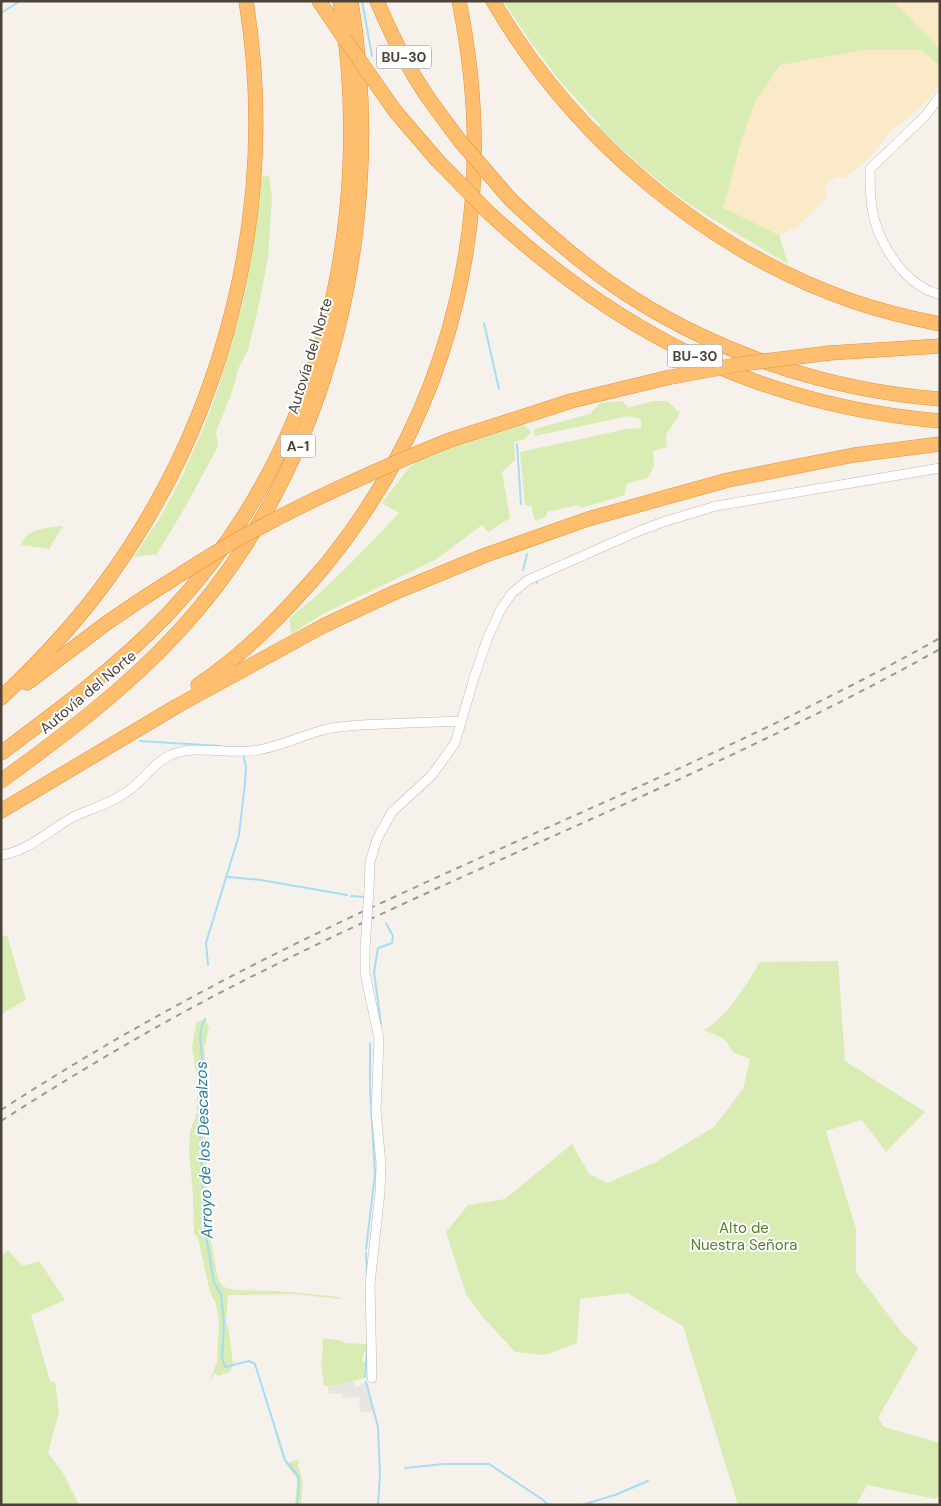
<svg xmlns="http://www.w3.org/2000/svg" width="941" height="1506" font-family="'DM Sans',sans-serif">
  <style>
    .green { fill: #d8ecb3 }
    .sand { fill: #faeac7 }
    .parking { fill: #e8e5e3 }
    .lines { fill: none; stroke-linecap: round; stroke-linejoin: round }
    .stream { stroke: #a6ddf4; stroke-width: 2 }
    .minor-casing { stroke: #c2b8ad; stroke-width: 10 }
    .highway-casing { stroke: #e59137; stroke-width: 15 }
    .minor { stroke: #fff; stroke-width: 9 }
    .highway { stroke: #ffbe6e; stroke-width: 14 }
    .rail { stroke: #9a9a9a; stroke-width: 2; stroke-dasharray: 6 6; stroke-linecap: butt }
    .minor-bridge-casing { stroke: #c2b8ad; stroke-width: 10; stroke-linecap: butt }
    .highway-bridge-casing { stroke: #e59137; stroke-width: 15; stroke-linecap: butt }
    .minor-bridge { stroke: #fff; stroke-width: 9 }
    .highway-bridge { stroke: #ffbe6e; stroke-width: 14 }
    .labels { text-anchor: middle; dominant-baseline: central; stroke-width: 4; stroke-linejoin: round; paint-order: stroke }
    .shield { fill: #fff; stroke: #817b74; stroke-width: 1 }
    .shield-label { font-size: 14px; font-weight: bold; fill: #4b4238 }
    .street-label { font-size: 15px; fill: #4b4238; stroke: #fff }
    .park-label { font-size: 15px; fill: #538127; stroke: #fff }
    .water-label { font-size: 16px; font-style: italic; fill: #277da4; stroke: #fff }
  </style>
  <rect width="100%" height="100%" fill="#f6f2eb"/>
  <!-- green -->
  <g class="green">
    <path d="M503,1H893L940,49V66L921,50H863L780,66L773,76L723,207L779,235L788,264C753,243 717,223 683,200C653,178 625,152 598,127L600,125L559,80L533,45Z"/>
    <polygon points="269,175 272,198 268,258 258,309 248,350 238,369 233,389 216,432 218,446 187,504 157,554 134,557 160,518 180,481 203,429 217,392 243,303 254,244 259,178"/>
    <polygon points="623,401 628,408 653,401 667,401 680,413 666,435 667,447 653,451 654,467 647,478 626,484 625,495 581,508 578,505 547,512 546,517 535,521 531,506 525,505 520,452 627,429 641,428 641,419 628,416 535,436 534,429 590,414 600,403"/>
    <path d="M523,423L531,432L525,439L514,442L515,460L502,472L510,518L488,532L482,525L435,560L323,614L291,634L290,618C330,586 364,550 399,513L382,503L408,469L421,458Z"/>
    <path d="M63,526L49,549L21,545C26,528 48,528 63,526Z"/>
    <polygon points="7,935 26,1000 1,1014 1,937"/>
    <path d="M838,961L845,1061L925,1112L886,1152L862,1120L826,1131L856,1229V1272L902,1333L918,1348L878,1418L884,1427L940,1443V1496L935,1499L867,1485L856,1505H738L683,1326L627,1293L580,1299L577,1343L545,1355L515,1352L481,1315L466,1294L446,1232L468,1205L505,1199L572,1144L589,1174L607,1183L656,1162L714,1127L743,1089L750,1059L733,1052L726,1041L720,1037L704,1030C729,1015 745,986 760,962Z"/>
    <polygon points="204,1019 209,1027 204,1049 208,1086 205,1130 207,1199 209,1229 218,1280 224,1287 234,1290 277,1291 340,1297 340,1299 294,1294 228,1295 226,1324 228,1325 233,1365 230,1372 218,1376 215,1373 208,1384 217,1362 219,1320 216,1304 210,1292 198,1238 194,1233 193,1195 189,1151 190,1131 197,1113 197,1079 192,1047 196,1023"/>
    <polygon points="8,1250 22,1266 39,1261 65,1300 31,1315 50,1381 55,1382 59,1412 48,1453 63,1473 79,1505 1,1505 1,1257"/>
    <polygon points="322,1338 343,1341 343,1343 368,1344 367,1353 364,1352 362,1361 365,1362 364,1378 344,1384 324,1386 321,1364 323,1350"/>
    <polygon points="276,1436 278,1436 285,1460 288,1463 299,1459 298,1465 303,1483 301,1505 295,1505 297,1479 284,1461"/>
  </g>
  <!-- sand -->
  <g class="sand">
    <polygon points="893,1 940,1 940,49"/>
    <polygon points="863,50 921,50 940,66 940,84 926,102 889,133 870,157 844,178 836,177 825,187 827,198 797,227 779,235 723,208 742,138 755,102 780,65"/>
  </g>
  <!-- parking -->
  <polygon class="parking" points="353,1380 356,1387 365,1383 373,1411 360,1413 359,1397 343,1398 343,1393 329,1394 328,1386 344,1384"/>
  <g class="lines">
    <!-- stream -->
    <g class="stream">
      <polyline points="362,1 372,56"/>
      <polyline points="1,13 20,1"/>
      <polyline points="484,323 499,389"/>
      <polyline points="517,444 521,504"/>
      <polyline points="523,570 527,554"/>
      <polyline points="536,581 537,583"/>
      <polyline points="140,741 220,746"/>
      <polyline points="228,747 238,747"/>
      <polyline points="228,877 261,880 347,895"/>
      <polyline points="351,896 365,897"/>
      <polyline points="208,965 206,943 239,835 245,783 246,766 243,755"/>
      <polyline points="205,1019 202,1025 200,1036 203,1067 200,1132 204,1224 214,1282 221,1295 224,1321 222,1358 225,1367 249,1361 255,1364 285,1460 298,1476 299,1483 297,1505"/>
      <polyline points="381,1024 374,972 378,948 392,943 393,936 386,923"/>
      <polyline points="366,1249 375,1174 370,1089 370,1043"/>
      <polyline points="366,1253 367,1275"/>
      <polyline points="365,1377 367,1352"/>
      <polyline points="366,1382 378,1427 380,1475 378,1505"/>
      <polyline points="405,1468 444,1464 489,1464 543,1500 548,1505"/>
      <polyline points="582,1505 615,1495 648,1481"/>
    </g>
    <!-- minor casing -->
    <g class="minor-casing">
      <g id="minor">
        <path d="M940,96L926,115L870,169C870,182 870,195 872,208C876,237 897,272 922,287C927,291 934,292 940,295"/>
        <path d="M1,855C29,852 52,827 77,815C94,808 111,803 125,793C143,782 152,763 171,755C194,744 232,755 258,750C281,746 303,735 327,729C345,725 364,725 383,724C410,723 436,722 462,721"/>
        <polyline points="369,890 370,862 377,839 392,812 432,775 455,743 474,678 488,637 501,609 512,593 528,580 639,531 663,522 716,506 940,468"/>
        <polyline points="365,948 365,973 379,1039 376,1111 381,1164 380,1192 370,1284 372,1378"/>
      </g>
    </g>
    <!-- highway casing -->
    <g class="highway-casing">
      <g id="highway">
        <polyline points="319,1 344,38"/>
        <path d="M377,1C393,39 412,77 437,110"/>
        <path d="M493,1C572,136 703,249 852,301C881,311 910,318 940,324"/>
        <polyline points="395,111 437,160"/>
        <path d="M511,200C544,231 578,261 616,287C711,352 826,390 940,399"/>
        <path d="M487,211C619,334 758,405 940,421"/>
        <polyline points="829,353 940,346"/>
        <polyline points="447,441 571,401 666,378"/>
        <polyline points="27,683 108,622 139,601"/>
        <path d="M198,685C246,653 286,611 323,568C456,406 501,205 459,1"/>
        <path d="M1,698C39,662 76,623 107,580C227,415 279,203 246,1"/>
        <path d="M1,753C59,710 117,667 167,615C322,451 376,220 340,1"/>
        <path d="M1,781C64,735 126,689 179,631C332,465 387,221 351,1"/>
        <polyline points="1,811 177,706 323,626 391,594 483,556 588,519 728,480 854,455 940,444"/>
      </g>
    </g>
    <!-- minor -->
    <use href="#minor" class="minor"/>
    <!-- highway -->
    <use href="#highway" class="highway"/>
    <!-- rail -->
    <g class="rail">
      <path d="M1,1110C121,1032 247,965 377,905C565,817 758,740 940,638"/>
      <path d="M1,1121C87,1066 175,1014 267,969C489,858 723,770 940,649"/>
    </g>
    <!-- minor-bridge casing -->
    <g class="minor-bridge-casing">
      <polyline id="minor-bridge" points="365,948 369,890"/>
    </g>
    <!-- highway-bridge casing -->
    <g class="highway-bridge-casing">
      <g id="highway-bridge">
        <polyline points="344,38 395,111"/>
        <polyline points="437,110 460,141 511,200"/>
        <polyline points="437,160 487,211"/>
        <polyline points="666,378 741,364 829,353"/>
        <path d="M139,601C172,580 205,558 240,538C307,501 376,470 447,441"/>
      </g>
    </g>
    <!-- minor-bridge -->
    <use href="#minor-bridge" class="minor-bridge"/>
    <!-- highway-bridge -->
    <use href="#highway-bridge" class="highway-bridge"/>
  </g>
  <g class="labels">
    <!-- shield labels -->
    <g class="shield">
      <rect x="376.5" y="45.5" width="55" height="23" rx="4"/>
      <rect x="667.5" y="344.5" width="55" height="23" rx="4"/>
      <rect x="280.5" y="434.5" width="35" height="23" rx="4"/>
    </g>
    <g class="shield-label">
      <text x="404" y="57">BU-30</text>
      <text x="695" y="356">BU-30</text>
      <text x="298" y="446">A-1</text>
    </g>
    <!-- street labels -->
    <g class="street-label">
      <text transform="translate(310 356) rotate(-73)">Autovía del Norte</text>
      <text transform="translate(88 692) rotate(-40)">Autovía del Norte</text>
    </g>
    <!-- park labels -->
    <g class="park-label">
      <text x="744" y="1228">Alto de<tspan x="744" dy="17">Nuestra Señora</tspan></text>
    </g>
    <!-- water labels -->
    <g class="water-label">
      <text transform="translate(204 1150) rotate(-92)">Arroyo de los Descalzos</text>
    </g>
  </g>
  <!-- border -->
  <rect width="941" height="1506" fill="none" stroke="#4b4238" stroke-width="5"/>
</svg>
